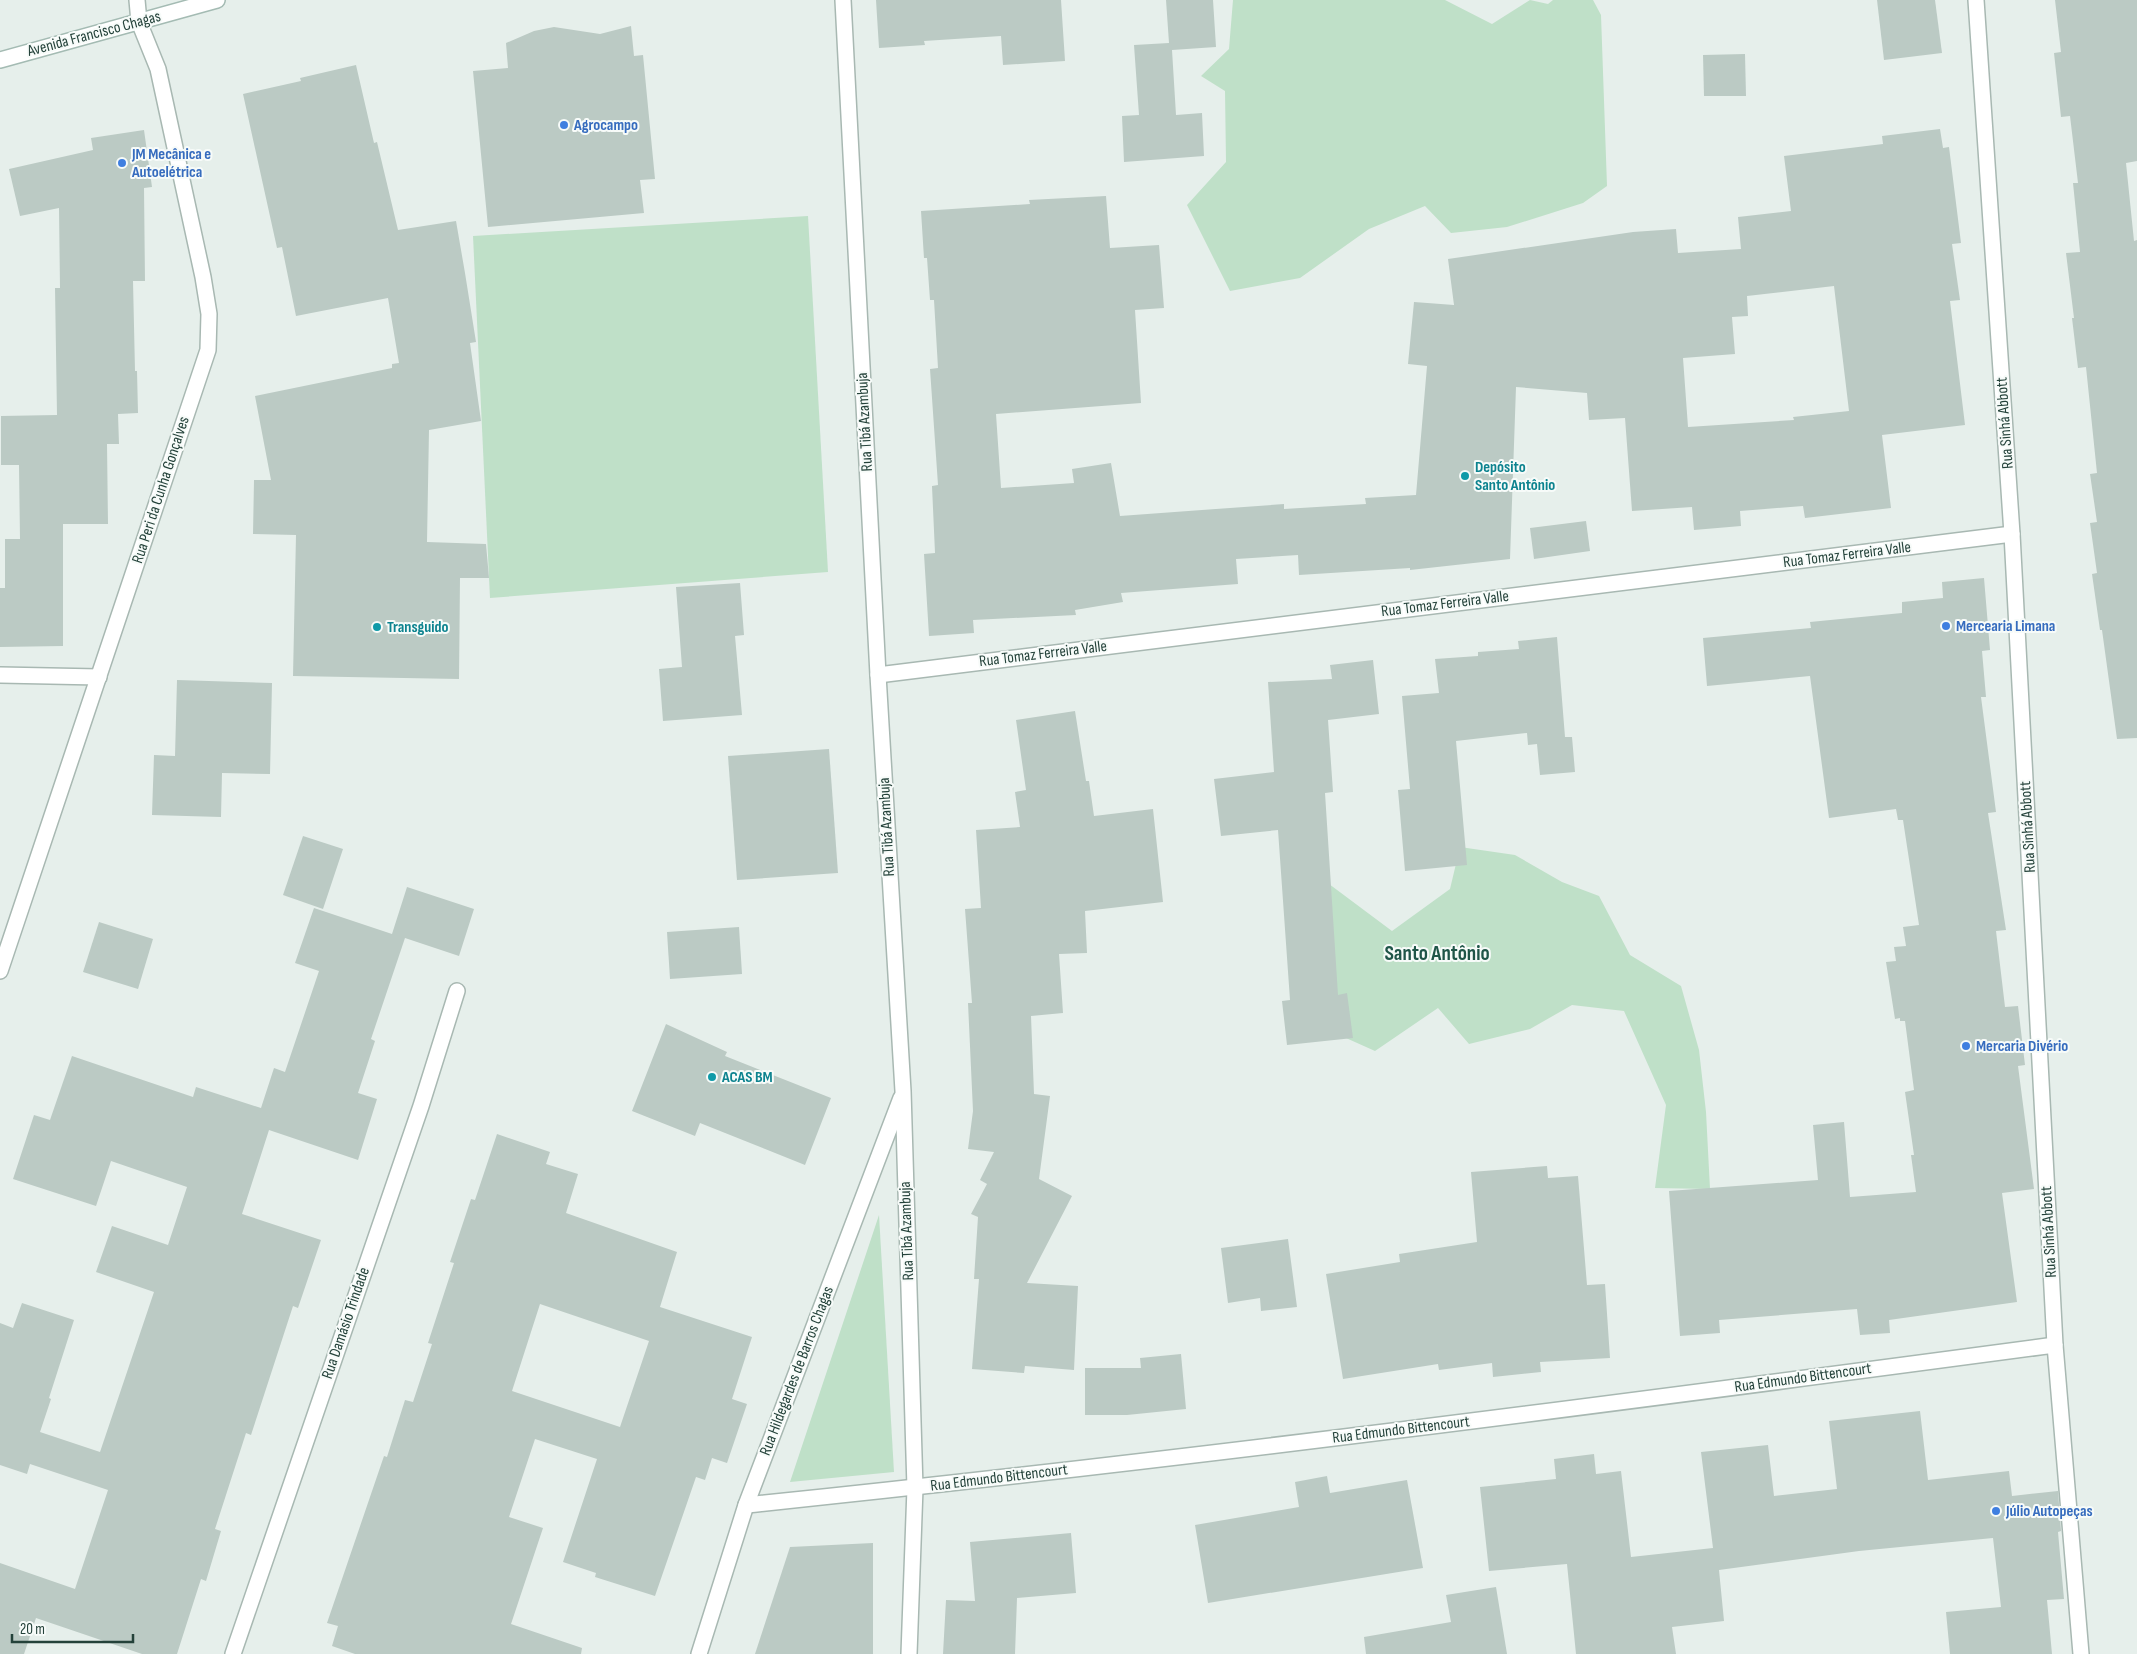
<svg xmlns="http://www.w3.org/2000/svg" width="2137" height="1654" font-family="'Sofia Sans Condensed',sans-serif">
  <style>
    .green { fill: #bfe0c8 }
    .building { fill: #bbcac4; fill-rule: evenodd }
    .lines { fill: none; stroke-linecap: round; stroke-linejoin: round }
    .minor-casing { stroke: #a8b8b2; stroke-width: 18 }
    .secondary-casing { stroke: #a4bbb3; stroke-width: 18 }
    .minor { stroke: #fff; stroke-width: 15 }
    .secondary { stroke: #fff; stroke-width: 15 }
    .shop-dot { fill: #3f7fe0; stroke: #f7fbf9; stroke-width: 2 }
    .culture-dot { fill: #0f9aa8; stroke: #f7fbf9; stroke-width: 2 }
    .labels { text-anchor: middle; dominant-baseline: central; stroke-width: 4; stroke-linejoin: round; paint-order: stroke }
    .street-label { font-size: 16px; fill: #24423a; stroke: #f7fbf9 }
    .shop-label { font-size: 16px; font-weight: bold; fill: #366cbe; stroke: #f7fbf9; text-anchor: start }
    .culture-label { font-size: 16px; font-weight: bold; fill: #0d838f; stroke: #f7fbf9; text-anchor: start }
    .district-label { font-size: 21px; font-weight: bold; fill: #1f5548; stroke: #f7fbf9 }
  </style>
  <rect width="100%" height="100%" fill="#e6efeb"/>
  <!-- green -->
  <g class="green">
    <polygon points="1233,0 1445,0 1492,24 1530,0 1548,4 1553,0 1593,0 1601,15 1607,186 1583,203 1507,227 1451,233 1425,206 1369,229 1300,278 1230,291 1187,205 1226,162 1225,91 1201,76 1229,49"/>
    <polygon points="808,216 828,572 490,598 473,236"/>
    <polygon points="1460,847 1515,855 1562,882 1599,896 1630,955 1681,986 1699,1050 1706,1112 1710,1189 1655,1188 1666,1105 1624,1011 1572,1005 1530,1029 1469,1044 1438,1008 1375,1051 1308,1021 1317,875 1392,931 1450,889"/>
    <polygon points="879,1215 894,1472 790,1482"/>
  </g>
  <!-- building -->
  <g class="building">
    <polygon points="876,0 1061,0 1065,61 1003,65 1001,36 924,41 925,45 879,48"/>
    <polygon points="1166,0 1213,0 1216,47 1172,50 1176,115 1202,113 1204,156 1124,162 1122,116 1139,115 1134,45 1169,43"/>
    <polygon points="1877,0 1935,0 1942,53 1884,60"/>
    <polygon points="2055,0 2137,0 2137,161 2126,163 2134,241 2137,240 2137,738 2117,739 2102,630 2100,630 2092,574 2097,573 2090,523 2097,522 2090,474 2097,473 2086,367 2078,368 2072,318 2074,318 2066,253 2080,252 2073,183 2078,183 2070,116 2061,117 2054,53 2061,52"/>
    <polygon points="631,26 634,56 643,55 655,179 640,180 644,213 488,227 473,71 508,68 506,43 534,31 554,27 600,34"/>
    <polygon points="1745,54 1746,96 1704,96 1703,55"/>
    <polygon points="356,65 374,143 377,142 398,230 456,221 465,273 476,342 470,343 481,421 429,430 427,542 486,544 489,578 460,578 459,679 293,676 296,535 253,534 254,480 271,480 255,396 392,368 392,364 399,363 388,298 296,316 282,247 277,248 243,94 301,81 300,78"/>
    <path d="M1940,129L1943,148L1949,147L1961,243L1952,244L1960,300L1950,301L1965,425L1882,435L1891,508L1805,518L1803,506L1740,511L1741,526L1694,530L1692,507L1632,511L1625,418L1589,420L1587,393L1516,387L1510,559L1410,570V568L1299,575L1298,555L1236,559L1238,584L1121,593L1123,602L1075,610L1076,615L973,620L974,633L929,636L924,554L935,553L932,486L938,485L930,369L938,368L934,300H930L927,258H924L921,211L1030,204L1029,200L1106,196L1110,248L1159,245L1164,308L1135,310L1141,403L996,414L1001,488L1074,483L1072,469L1111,463L1120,516L1284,504V509L1366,504L1365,498L1416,495L1427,366L1408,364L1414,302L1454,305L1448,259L1633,232L1676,229L1678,253L1741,249L1738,217L1791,211L1784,156L1883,144L1882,136ZM1834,286L1849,411L1793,417L1794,420L1688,427L1683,358L1735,354L1732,317L1748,316L1747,296Z"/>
    <polygon points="144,130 152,187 144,188 145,281 133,281 135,371 137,371 138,413 118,414 119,444 107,444 108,524 63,524 63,646 0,647 0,588 5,588 5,539 20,539 19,465 1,465 1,416 57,415 55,288 60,288 59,208 20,216 9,169 93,150 91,138"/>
    <polygon points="1586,521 1590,551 1534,559 1530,528"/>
    <polygon points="1984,578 1990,650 1982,651 1986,697 1981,697 1996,812 1988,813 2006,930 1996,931 2005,1007 2018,1006 2025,1065 2018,1066 2034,1189 2002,1193 2017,1302 1889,1320 1890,1333 1860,1335 1857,1309 1719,1320 1720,1333 1680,1336 1669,1191 1818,1180 1813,1125 1844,1122 1850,1197 1916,1192 1911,1155 1914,1155 1905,1092 1914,1090 1905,1021 1900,1021 1900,1018 1895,1019 1886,962 1896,961 1894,947 1906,946 1903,927 1919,925 1903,820 1898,820 1896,809 1829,818 1810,676 1707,686 1703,638 1811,628 1810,622 1902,613 1902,602 1943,598 1942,582"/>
    <polygon points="740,583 744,635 735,636 742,715 663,721 659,669 682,667 676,587"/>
    <polygon points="1557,637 1565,737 1572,737 1575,772 1540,775 1537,744 1528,745 1527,733 1456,741 1467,865 1405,871 1398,790 1410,789 1402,696 1439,693 1435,659 1478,656 1478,652 1519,649 1518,641"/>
    <polygon points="1373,660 1379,714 1328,720 1333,792 1325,793 1338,995 1347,993 1353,1038 1287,1045 1282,1001 1290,1000 1278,830 1221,836 1214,779 1274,772 1268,682 1332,679 1330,665"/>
    <polygon points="177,680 272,683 270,774 222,773 221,817 152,815 154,755 175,756"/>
    <polygon points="1075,711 1086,781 1089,781 1094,816 1153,809 1163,902 1085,911 1087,953 1059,954 1063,1013 1031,1016 1034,1094 1050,1096 1039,1179 1072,1196 1027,1283 1078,1286 1074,1370 1025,1366 1024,1373 972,1369 979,1279 974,1279 978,1217 971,1214 987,1184 980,1180 994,1152 968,1149 973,1111 968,1003 972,1003 965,909 981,908 976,830 1020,827 1015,792 1026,790 1016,720"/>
    <polygon points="829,749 838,873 737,880 728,756"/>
    <polygon points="303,836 343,849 323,909 283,895"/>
    <polygon points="407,887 474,909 459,956 405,938 371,1039 375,1041 358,1093 377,1099 358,1160 269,1130 242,1214 321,1240 298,1308 293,1306 251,1435 246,1433 215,1529 221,1531 206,1581 201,1579 177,1654 142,1654 36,1618 24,1654 0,1654 0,1563 75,1589 108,1490 30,1464 27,1474 0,1465 0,1323 13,1328 22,1303 74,1320 49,1398 51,1399 40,1432 100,1452 154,1292 96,1272 112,1226 168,1245 187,1187 111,1161 96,1206 13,1179 34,1115 50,1120 72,1056 193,1097 196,1087 261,1108 274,1068 285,1072 319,971 295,963 314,908 392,934"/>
    <polygon points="99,922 153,939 138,989 83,972"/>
    <polygon points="739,927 742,974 670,979 667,932"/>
    <polygon points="666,1024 727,1052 725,1056 831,1098 805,1165 700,1123 695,1136 632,1111"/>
    <path d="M497,1134L550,1152L546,1164L578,1174L566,1213L677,1252L660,1307L752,1337L732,1399L747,1404L727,1463L712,1458L705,1480L696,1477L655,1596L595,1577L596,1573L563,1562L597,1459L535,1439L509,1517L543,1528L511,1624L582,1648L581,1654H355L332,1646L338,1626L327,1623L384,1456L387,1457L405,1400L413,1402L432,1344L428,1343L454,1263L450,1262L471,1199L475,1200ZM540,1304L649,1341L620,1427L512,1391Z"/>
    <polygon points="1547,1166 1548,1178 1578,1176 1587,1285 1605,1284 1610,1358 1540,1362 1541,1372 1493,1377 1492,1363 1439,1370 1438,1364 1343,1379 1326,1274 1400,1262 1399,1254 1477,1242 1471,1172"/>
    <polygon points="1288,1239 1297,1307 1261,1311 1260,1298 1228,1303 1221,1248"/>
    <polygon points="1181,1354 1186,1409 1127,1415 1085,1415 1085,1368 1141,1368 1140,1358"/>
    <polygon points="1920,1411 1928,1480 2009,1471 2012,1496 2058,1491 2061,1531 2058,1532 2064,1599 2047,1600 2052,1654 1950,1654 1946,1612 2001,1607 1993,1538 1859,1551 1719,1570 1724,1621 1672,1627 1676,1654 1576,1654 1567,1564 1489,1571 1480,1487 1556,1479 1554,1459 1594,1454 1596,1474 1621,1471 1631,1557 1713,1548 1701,1452 1768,1445 1774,1496 1837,1489 1829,1421"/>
    <polygon points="1327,1476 1330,1493 1407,1480 1423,1568 1208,1603 1195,1525 1299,1507 1295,1482"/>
    <polygon points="1071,1533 1076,1593 1017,1598 1015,1654 943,1654 946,1600 975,1601 970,1542"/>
    <polygon points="873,1543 873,1654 755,1654 790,1547"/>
    <polygon points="1496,1587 1507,1654 1366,1654 1364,1637 1451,1622 1446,1595"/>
  </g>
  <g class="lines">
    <!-- minor casing -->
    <g class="minor-casing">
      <g id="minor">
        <polyline points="843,0 878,675 903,1091 915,1488 909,1654"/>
        <polyline points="1976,0 2012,534 2055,1345 2081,1654"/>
        <polyline points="0,675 99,677"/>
        <polyline points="878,675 2012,534"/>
        <polyline points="0,971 208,350 209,314 203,277 158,69 139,22 137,0"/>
        <path d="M746,1505C1183,1460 1619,1403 2055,1345"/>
        <polyline points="233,1654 421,1106 457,991"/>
        <polyline points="699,1654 746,1505 901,1098"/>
      </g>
    </g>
    <!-- secondary casing -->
    <g class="secondary-casing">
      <polyline id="secondary" points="0,60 217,0"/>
    </g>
    <!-- minor -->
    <use href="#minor" class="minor"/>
    <!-- secondary -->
    <use href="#secondary" class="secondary"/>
  </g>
  <!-- markers -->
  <g class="shop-dot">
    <circle cx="564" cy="125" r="5"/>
    <circle cx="122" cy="163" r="5"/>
    <circle cx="1946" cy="626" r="5"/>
    <circle cx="1966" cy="1046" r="5"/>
    <circle cx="1996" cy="1511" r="5"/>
  </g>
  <g class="culture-dot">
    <circle cx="1465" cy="476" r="5"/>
    <circle cx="377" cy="627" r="5"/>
    <circle cx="712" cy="1077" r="5"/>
  </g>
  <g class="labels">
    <!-- street labels -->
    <g class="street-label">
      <text transform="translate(94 34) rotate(-15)">Avenida Francisco Chagas</text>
      <text transform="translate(865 422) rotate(-93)">Rua Tibá Azambuja</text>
      <text transform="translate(2005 423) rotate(-94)">Rua Sinhá Abbott</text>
      <text transform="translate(161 490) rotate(-72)">Rua Peri da Cunha Gonçalves</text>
      <text transform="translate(1847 555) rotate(-7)">Rua Tomaz Ferreira Valle</text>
      <text transform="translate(1445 604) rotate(-7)">Rua Tomaz Ferreira Valle</text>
      <text transform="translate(1043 654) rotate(-7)">Rua Tomaz Ferreira Valle</text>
      <text transform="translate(887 827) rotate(-93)">Rua Tibá Azambuja</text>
      <text transform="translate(2028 827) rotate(-93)">Rua Sinhá Abbott</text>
      <text transform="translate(907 1231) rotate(-92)">Rua Tibá Azambuja</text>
      <text transform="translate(2049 1232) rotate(-93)">Rua Sinhá Abbott</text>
      <text transform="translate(346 1323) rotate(-71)">Rua Damásio Trindade</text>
      <text transform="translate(797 1371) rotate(-69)">Rua Hildegardes de Barros Chagas</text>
      <text transform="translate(1803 1378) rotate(-8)">Rua Edmundo Bittencourt</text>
      <text transform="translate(1401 1430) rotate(-7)">Rua Edmundo Bittencourt</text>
      <text transform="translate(999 1478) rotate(-7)">Rua Edmundo Bittencourt</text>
    </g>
    <!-- shop labels -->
    <g class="shop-label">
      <text x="574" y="125">Agrocampo</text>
      <text x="132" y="154">JM Mecânica e<tspan x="132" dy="18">Autoelétrica</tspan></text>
      <text x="1956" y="626">Mercearia Limana</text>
      <text x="1976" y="1046">Mercaria Divério</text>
      <text x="2006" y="1511">Júlio Autopeças</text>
    </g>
    <!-- culture labels -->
    <g class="culture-label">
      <text x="1475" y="467">Depósito<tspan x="1475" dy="18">Santo Antônio</tspan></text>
      <text x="387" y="627">Transguido</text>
      <text x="722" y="1077">ACAS BM</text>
    </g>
    <!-- district labels -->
    <g class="district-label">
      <text x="1437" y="953">Santo Antônio</text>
    </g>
  </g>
  <!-- scale -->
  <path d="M12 1634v8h121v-8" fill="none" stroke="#24423a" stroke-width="2.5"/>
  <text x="20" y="1634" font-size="15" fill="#24423a" stroke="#f7fbf9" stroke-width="4" paint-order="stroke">20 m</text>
</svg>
